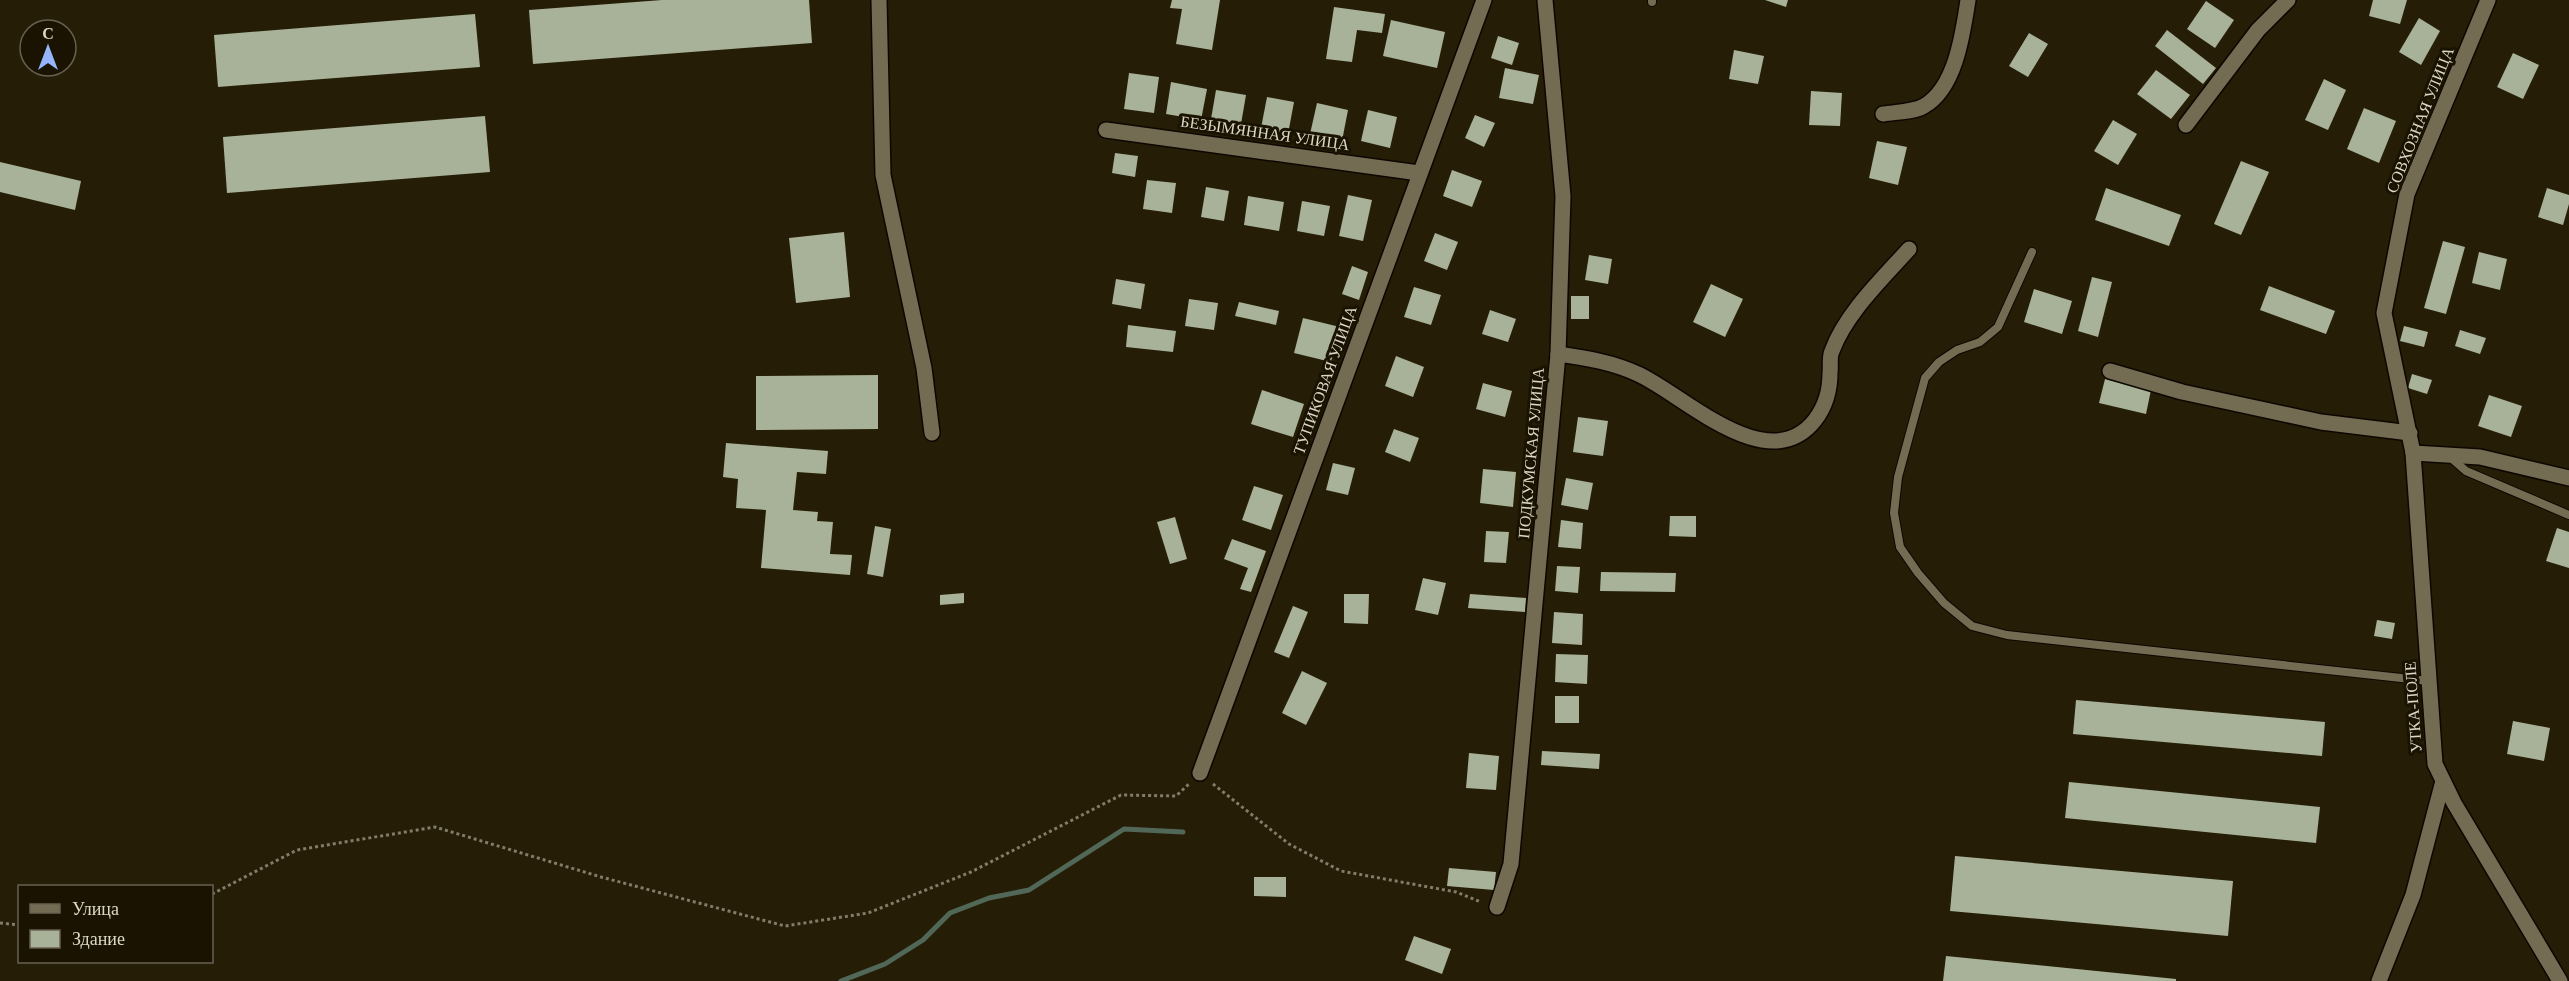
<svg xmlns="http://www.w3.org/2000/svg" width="2569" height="981" font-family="'Times New Roman',serif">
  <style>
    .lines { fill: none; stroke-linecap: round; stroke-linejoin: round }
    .stream { stroke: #516858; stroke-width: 5 }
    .building { fill: #a8b298 }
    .lane-casing { stroke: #0e0700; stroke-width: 10 }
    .street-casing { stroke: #0e0700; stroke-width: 18 }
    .path { stroke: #827c69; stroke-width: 3; stroke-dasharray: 3 3; stroke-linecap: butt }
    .lane { stroke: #746b53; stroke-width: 8 }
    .street { stroke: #746b53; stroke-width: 15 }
    .labels { text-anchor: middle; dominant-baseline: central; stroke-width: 6; stroke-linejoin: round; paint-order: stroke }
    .street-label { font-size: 16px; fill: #dcd7c9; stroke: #1b1301 }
  </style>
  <rect width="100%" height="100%" fill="#251d06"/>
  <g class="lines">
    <!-- stream -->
    <polyline class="stream" points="841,981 885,964 923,940 950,913 989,898 1029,890 1124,829 1183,832"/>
  </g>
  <!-- building -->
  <g class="building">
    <polygon points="662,0 809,0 812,43 533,64 529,10"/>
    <polygon points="1172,0 1220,0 1212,50 1176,44 1182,9 1170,8"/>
    <polygon points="1765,0 1788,0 1786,7"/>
    <polygon points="2373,0 2407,0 2400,24 2369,16"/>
    <polygon points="2206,1 2234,20 2215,48 2187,29"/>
    <polygon points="1334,7 1385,14 1382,33 1357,30 1352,62 1326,59"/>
    <polygon points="475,14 480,67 218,87 214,35"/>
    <polygon points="2419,18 2440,31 2421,65 2399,52"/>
    <polygon points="1391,20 1445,32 1437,68 1383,56"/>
    <polygon points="2167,30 2216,68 2203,84 2155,46"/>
    <polygon points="2029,33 2048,44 2028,77 2009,66"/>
    <polygon points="1498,36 1519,43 1512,65 1491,58"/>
    <polygon points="1734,50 1764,56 1758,84 1729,79"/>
    <polygon points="2513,53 2539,65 2523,99 2497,87"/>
    <polygon points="1505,68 1539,75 1533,104 1499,98"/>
    <polygon points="2156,70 2190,95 2171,119 2137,94"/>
    <polygon points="1129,73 1159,77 1154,113 1124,109"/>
    <polygon points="2324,79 2346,90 2328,130 2305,120"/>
    <polygon points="1171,82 1207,89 1201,120 1166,114"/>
    <polygon points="1216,90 1246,95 1241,124 1211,119"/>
    <polygon points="1811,91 1842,93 1840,126 1809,125"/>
    <polygon points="1267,97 1294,102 1288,134 1261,128"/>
    <polygon points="1317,103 1348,110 1342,141 1310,134"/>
    <polygon points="2364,108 2396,121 2379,163 2347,149"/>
    <polygon points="1368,110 1397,117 1390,148 1361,141"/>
    <polygon points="1475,115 1495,123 1484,147 1465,138"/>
    <polygon points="485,116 490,172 227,193 223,137"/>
    <polygon points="2113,120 2137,134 2118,165 2094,151"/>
    <polygon points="1877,141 1907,147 1898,185 1869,178"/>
    <polygon points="1115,153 1138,156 1135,177 1112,173"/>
    <polygon points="2241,161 2269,172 2241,235 2214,224"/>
    <polygon points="0,162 81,181 75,210 0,192"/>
    <polygon points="1452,170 1482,181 1472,207 1443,196"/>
    <polygon points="1147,180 1176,183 1172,213 1143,209"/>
    <polygon points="1206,187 1229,191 1224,221 1201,217"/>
    <polygon points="2106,188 2181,215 2169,246 2095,220"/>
    <polygon points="2547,188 2569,195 2569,204 2563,225 2538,217"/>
    <polygon points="1348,195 1372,200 1363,241 1339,236"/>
    <polygon points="1248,196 1284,202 1279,231 1244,225"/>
    <polygon points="1302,201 1330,206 1324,236 1297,231"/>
    <polygon points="844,232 850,297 796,303 789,238"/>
    <polygon points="1435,233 1458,242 1447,270 1424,261"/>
    <polygon points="2443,241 2465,247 2446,314 2424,308"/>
    <polygon points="2479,252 2507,259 2500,290 2472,283"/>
    <polygon points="1589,255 1612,259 1608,284 1585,280"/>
    <polygon points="1352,266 1368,272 1359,300 1342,294"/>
    <polygon points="2092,277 2112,282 2098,337 2078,331"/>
    <polygon points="1116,279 1145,284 1141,309 1112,304"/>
    <polygon points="1711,284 1743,299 1725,337 1693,322"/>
    <polygon points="2269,286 2335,311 2326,334 2260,310"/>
    <polygon points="1414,287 1441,295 1431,325 1404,317"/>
    <polygon points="2034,289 2072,301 2062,334 2024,322"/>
    <rect x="1571" y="296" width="18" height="23"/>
    <polygon points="1189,299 1218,303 1214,330 1185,326"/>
    <polygon points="1239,302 1279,311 1276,325 1235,316"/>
    <polygon points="1490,310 1516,319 1508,342 1482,334"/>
    <polygon points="1303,318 1340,327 1331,362 1294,353"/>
    <polygon points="1128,325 1176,331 1173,352 1126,347"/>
    <polygon points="2404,326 2428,332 2424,347 2400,341"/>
    <polygon points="2460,330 2486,338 2480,354 2455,346"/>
    <polygon points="1396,356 1424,367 1413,397 1385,386"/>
    <polygon points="2412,374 2432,380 2427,394 2408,388"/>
    <polygon points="878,375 878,429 756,430 756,376"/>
    <polygon points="2105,379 2151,390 2146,414 2099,403"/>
    <polygon points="1483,383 1512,391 1505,417 1476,409"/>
    <polygon points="1262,390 1304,404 1293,437 1251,424"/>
    <polygon points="2489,395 2522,406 2511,437 2478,426"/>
    <polygon points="1578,417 1608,421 1603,456 1573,452"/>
    <polygon points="1394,429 1419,438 1410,462 1385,452"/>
    <polygon points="726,443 828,451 826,474 797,472 793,510 818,512 817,521 833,522 830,554 852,555 850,575 761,568 766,510 736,508 738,479 723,477"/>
    <polygon points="1333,463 1355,468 1348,495 1326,490"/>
    <polygon points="1483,469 1516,472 1513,507 1480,503"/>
    <polygon points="1566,478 1593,483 1588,510 1561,505"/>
    <polygon points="1254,486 1283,495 1271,530 1242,520"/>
    <polygon points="1670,516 1696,516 1696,537 1669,536"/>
    <polygon points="1175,517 1187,559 1170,564 1157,522"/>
    <polygon points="1561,520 1583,523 1581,549 1558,547"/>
    <polygon points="875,526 891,529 883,577 867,574"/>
    <polygon points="2557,528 2569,532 2569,568 2546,561"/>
    <polygon points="1486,531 1509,532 1506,563 1484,562"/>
    <polygon points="1232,539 1266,551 1251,592 1240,589 1248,568 1224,559"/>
    <polygon points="1557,566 1580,567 1578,593 1555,591"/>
    <polygon points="1601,572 1676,573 1675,592 1600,591"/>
    <polygon points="1423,578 1446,583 1438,615 1415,610"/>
    <polygon points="964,593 964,603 940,605 940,595"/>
    <polygon points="1344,594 1369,594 1368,624 1344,623"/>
    <polygon points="1470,594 1526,598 1525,612 1468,608"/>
    <polygon points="1293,606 1308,612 1289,658 1274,652"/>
    <polygon points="1554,612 1583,614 1582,645 1552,643"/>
    <polygon points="2377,620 2395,623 2392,639 2374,636"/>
    <polygon points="1556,654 1588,655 1587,684 1555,682"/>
    <polygon points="1302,671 1327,683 1306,725 1282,713"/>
    <rect x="1555" y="696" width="24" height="27"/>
    <polygon points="2076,700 2325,722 2322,756 2073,734"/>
    <polygon points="2513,721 2550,728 2544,761 2507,754"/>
    <polygon points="1542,751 1600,754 1599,769 1541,765"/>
    <polygon points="1469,753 1499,756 1496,790 1466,788"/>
    <polygon points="2069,782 2320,807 2316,843 2065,818"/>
    <polygon points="1955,856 2233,881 2228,936 1950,911"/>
    <polygon points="1449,868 1496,872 1494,890 1447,886"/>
    <polygon points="1254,877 1286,877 1286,897 1254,896"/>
    <polygon points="1414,936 1451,949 1442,974 1405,960"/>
    <polygon points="1946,956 2176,979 2176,981 1943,981"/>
  </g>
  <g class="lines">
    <!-- lane casing -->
    <g class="lane-casing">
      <g id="lane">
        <polyline points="1652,0 1652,2"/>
        <polyline points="2032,252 1998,327 1980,342 1957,350 1939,362 1925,378 1898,477 1894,513 1900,547 1918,573 1944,603 1972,626 2007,635 2429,681"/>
        <polyline points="2450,457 2466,471 2569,515"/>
      </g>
    </g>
    <!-- street casing -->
    <g class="street-casing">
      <g id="street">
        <polyline points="879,0 883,175 924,368 932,433"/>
        <polyline points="2488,0 2407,194 2384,313 2413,453 2435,764 2454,803 2560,981"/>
        <path d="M1883,114C1895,112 1914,112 1924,106C1956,88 1963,32 1968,0"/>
        <polyline points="2186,125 2258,30 2288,0"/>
        <polyline points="1106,130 1419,173"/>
        <path d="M1558,354C1586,358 1612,362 1638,374C1684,395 1768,480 1815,420C1825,407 1830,390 1830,373C1831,366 1829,357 1832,351C1846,313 1883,278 1909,249"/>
        <polyline points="2110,371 2182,392 2321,422 2410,433"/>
        <polyline points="2413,453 2480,457 2569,478"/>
        <polyline points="1200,773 1484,0"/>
        <polyline points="1497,907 1511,864 1558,354 1563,196 1545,0"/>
        <polyline points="2379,981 2413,895 2443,781"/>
      </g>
    </g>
    <!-- path -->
    <g class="path">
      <polyline points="1213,784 1289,844 1341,871 1456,892 1481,902"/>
      <polyline points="212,894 297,850 435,827 601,877 785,926 868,913 971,872 1121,795 1176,796 1190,783"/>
      <polyline points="0,923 20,925"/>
    </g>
    <!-- lane -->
    <use href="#lane" class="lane"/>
    <!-- street -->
    <use href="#street" class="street"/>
  </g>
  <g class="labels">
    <!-- street labels -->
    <g class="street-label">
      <text transform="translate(2420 120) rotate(-68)">СОВХОЗНАЯ УЛИЦА</text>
      <text transform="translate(1265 133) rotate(8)">БЕЗЫМЯННАЯ УЛИЦА</text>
      <text transform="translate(1325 380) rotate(-70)">ТУПИКОВАЯ УЛИЦА</text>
      <text transform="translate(1531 453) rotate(-85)">ПОДКУМСКАЯ УЛИЦА</text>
      <text transform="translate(2413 707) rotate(-94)">УТКА-ПОЛЕ</text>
    </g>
  </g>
  <!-- legend -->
  <rect x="18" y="885" width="195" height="78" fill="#1b1301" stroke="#686151" stroke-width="1.5"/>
  <rect x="30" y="904" width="30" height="9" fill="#746b53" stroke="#686151" stroke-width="1.5"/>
  <text x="72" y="915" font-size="18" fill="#dcd7c9">Улица</text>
  <rect x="30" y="930" width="30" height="18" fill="#a8b298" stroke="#686151" stroke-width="1.5"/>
  <text x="72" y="945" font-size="18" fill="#dcd7c9">Здание</text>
  <!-- north arrow -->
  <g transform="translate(48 48)"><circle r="28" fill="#1b1301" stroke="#686151" stroke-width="1.5"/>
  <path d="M0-4.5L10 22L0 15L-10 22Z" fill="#95b6fd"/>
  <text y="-9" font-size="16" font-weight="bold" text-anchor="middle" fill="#dcd7c9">С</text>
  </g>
</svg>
